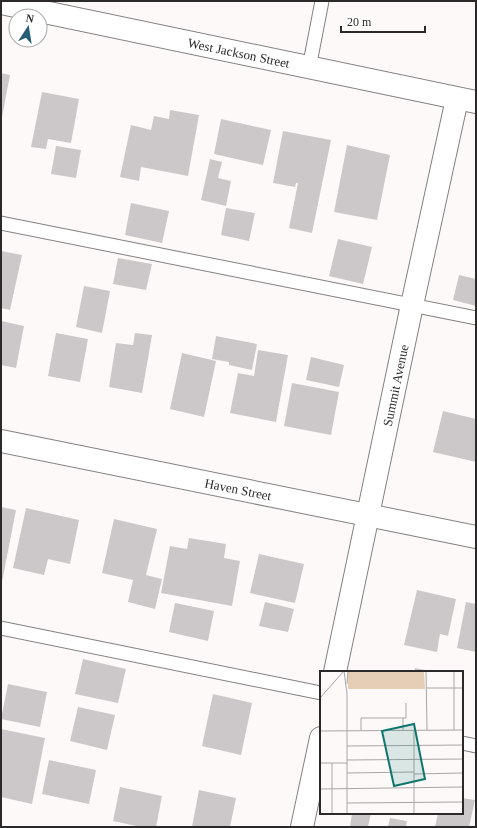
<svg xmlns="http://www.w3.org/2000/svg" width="477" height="828" font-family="'Times New Roman',serif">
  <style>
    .building { fill: #ccc8ca }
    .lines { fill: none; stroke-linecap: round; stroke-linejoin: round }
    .service-casing { stroke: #858181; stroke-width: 15 }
    .minor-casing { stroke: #858181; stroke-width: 24 }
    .tertiary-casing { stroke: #858181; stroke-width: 24 }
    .service { stroke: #fff; stroke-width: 13 }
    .minor { stroke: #fff; stroke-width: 22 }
    .tertiary { stroke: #fff; stroke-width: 22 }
    .labels { text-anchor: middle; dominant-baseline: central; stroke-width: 3.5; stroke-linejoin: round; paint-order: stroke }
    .street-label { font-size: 13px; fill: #2b2929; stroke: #fff }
    .inset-road { fill: none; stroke: #aaa6a6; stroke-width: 1 }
    .view { fill: #0f766e; fill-opacity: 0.15; stroke: #0f766e; stroke-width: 2 }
    .inset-edge { fill: none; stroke: #2b2929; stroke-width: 2 }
  </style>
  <rect width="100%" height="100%" fill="#fef9f9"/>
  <!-- building -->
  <g class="building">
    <polygon points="1,73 10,75 2,117 1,116"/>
    <polygon points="42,92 79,99 71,143 48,139 46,149 31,147"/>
    <polygon points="170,110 199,115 188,176 141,167 139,181 120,177 131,125 151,130 154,116 169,119"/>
    <polygon points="221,119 271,130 263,165 214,154"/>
    <polygon points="283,131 331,140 312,233 289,228 298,183 296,183 295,187 273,183"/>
    <polygon points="347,145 390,155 377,220 334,212"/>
    <polygon points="56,146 81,150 76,178 51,174"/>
    <polygon points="210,159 222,162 218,178 231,181 226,206 201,200"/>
    <polygon points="131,203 169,211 162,243 125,235"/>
    <polygon points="226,208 255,213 249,241 221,235"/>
    <polygon points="338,239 372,247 363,284 329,276"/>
    <polygon points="1,251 22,255 10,310 1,308"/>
    <polygon points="118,258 152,264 146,290 113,284"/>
    <polygon points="459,275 476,279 476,306 453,300"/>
    <polygon points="84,286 110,291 102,333 76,327"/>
    <polygon points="1,321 24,326 16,368 1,365"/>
    <polygon points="56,333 88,339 80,382 48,376"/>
    <polygon points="135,333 152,335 142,393 109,387 116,343 133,345"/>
    <polygon points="216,336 257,344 252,370 229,365 229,362 212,359"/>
    <polygon points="258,350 288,355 276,422 230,413 238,373 254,376"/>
    <polygon points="182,353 216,361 204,417 170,409"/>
    <polygon points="311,357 344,365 339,387 306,380"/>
    <polygon points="292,383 339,392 331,435 284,426"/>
    <polygon points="443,411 476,419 476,462 433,452"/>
    <polygon points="1,507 16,510 2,582 1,582"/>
    <polygon points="26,508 79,520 70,564 48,559 44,575 13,568"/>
    <polygon points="114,519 157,529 146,575 162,579 155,609 128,602 133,580 102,573"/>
    <polygon points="189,538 226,544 224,558 240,561 232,606 161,593 170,546 187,549"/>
    <polygon points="259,554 304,564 295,603 250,593"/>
    <polygon points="417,590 456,599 448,636 440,634 437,652 404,645"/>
    <polygon points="265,602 294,609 288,632 259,626"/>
    <polygon points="466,602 476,604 476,652 457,648"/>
    <polygon points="175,603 214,611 208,641 169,632"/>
    <polygon points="83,659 126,669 118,703 75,694"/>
    <polygon points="415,668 431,671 431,672 414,672"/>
    <polygon points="8,684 47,692 40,727 1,719"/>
    <polygon points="213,694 252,703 241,755 202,746"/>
    <polygon points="78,707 115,715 107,750 70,741"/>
    <polygon points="1,729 45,738 32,804 1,797"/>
    <polygon points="49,760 96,770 89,804 42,794"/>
    <polygon points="120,787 162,796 156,827 141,827 113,821"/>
    <polygon points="199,790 236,798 230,827 192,827"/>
    <polygon points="462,798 475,800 469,827 435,827 438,813 462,813"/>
    <polygon points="352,813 371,813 368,827 350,827"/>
    <polygon points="390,818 407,821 406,827 388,827"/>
  </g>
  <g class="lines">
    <!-- service casing -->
    <g class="service-casing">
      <g id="service">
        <polyline points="309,68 322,1"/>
        <polyline points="1,223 476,318"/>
        <polyline points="1,628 321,693"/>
        <polyline points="462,743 476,746"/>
      </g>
    </g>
    <!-- minor casing -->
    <g class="minor-casing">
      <g id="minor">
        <path id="s1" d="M1,441L476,537"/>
        <path id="s2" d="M335,672L412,305L457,99"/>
        <polyline points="302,827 321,738"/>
      </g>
    </g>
    <!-- tertiary casing -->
    <g class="tertiary-casing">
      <g id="tertiary">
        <path id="s3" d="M1,3L476,102"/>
      </g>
    </g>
    <!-- service -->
    <use href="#service" class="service"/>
    <!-- minor -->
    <use href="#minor" class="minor"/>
    <!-- tertiary -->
    <use href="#tertiary" class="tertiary"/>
  </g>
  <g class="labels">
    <!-- street labels -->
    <g class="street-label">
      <text stroke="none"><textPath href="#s3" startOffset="243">West Jackson Street</textPath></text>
      <text stroke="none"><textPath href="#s2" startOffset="293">Summit Avenue</textPath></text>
      <text stroke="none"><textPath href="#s1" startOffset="242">Haven Street</textPath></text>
    </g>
  </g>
  <!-- overview -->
  <g transform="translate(320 671)">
    <rect width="143" height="143" fill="#fef9f9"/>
    <path d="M28,0H104L105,18H28Z" fill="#e4ceb5"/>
    <path class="inset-road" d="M24,0L27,23V143M106,0L107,59M134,0V59M27,13L28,0M107,17H143M0,27L23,1M83,47H86V32M0,60L143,59M41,60V47H83V60M27,75L143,74M27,89L143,88M0,92H27M12,92V143M27,102L94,101M94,103L143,102M0,118L142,116M27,132L143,131M94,143V60"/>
    <path class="view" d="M94,53L105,108L74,115L62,60Z"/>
    <rect width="143" height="143" class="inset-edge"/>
  </g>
  <!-- border -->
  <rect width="477" height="828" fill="none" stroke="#2b2929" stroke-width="4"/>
  <!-- north arrow -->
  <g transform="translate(28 28) rotate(12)"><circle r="19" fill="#ffffff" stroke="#aaa9a9"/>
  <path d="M0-3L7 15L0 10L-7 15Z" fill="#255d77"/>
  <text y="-6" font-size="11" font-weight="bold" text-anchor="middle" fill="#2b2929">N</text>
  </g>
  <!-- scale -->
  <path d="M341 26v6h84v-6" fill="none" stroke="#2b2929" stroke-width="2"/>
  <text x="347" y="26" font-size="12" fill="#2b2929" stroke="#ffffff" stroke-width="3" paint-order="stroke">20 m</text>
</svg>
